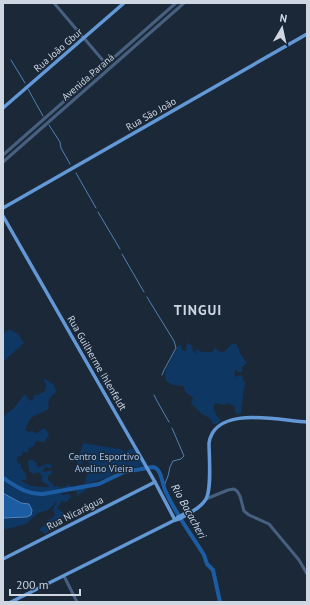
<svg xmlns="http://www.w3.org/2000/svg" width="310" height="605" font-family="'PT Sans',sans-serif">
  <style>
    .green { fill: #0f3764 }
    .water { fill: #1c5ca2; stroke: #5181b5 }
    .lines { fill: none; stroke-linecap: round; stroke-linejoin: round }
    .stream { stroke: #5181b5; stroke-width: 1 }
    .river { stroke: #1c5ca2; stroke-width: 4 }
    .minor { stroke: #47607f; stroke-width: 3 }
    .major { stroke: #6398d7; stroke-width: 3.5 }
    .labels { text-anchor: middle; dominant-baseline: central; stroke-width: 3; stroke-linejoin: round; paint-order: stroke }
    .street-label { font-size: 10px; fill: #cdd6e1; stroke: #1b2838 }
    .park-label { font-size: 10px; fill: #a6c5ec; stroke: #1b2838 }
    .water-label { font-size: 11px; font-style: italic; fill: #cadaee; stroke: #1b2838 }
    .district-label { font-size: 14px; font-weight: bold; letter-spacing: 1px; fill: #cdd6e1; stroke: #1b2838 }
  </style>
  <rect width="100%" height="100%" fill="#1b2838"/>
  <!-- green -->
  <g class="green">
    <polygon points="9,329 18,334 24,343 3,362 3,334"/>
    <polygon points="187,343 192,345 193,351 196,354 196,349 202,352 213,352 214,348 221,352 224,352 232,344 236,344 239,349 239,352 247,363 242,367 242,371 241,372 238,372 236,369 234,374 236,377 240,375 242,376 243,380 246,384 244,387 241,413 237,414 235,412 235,407 229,403 224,405 215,403 213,408 217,416 221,420 217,424 213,424 211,419 202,414 191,403 193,398 190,395 186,393 183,386 173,385 166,381 165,374 166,369 178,346 181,345 182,350 186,351"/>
    <path d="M44,379C50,381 56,385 56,392L51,396L48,402L49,408L45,411L34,416L30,419L25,430L28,432L31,431L36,433L44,428L48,433L49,435L44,442L36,441L34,446L29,448L27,453L23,451L22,455L17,457V462L19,464L21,463V468L26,474V480H21C30,488 39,487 50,487L42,481V476L39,472L34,474L29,471L28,462L29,460H33L36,463L38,468C42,466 47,462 52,465L51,468L45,467L43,470L44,472L52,470V473L48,476V480L54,485L53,487L57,486L60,487V493L63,495L69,494L71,497L66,502L62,501L57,508L58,509L64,513L63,516L58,519L63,523L62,524C58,528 49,529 46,534L39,530L45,524H50V523L46,521C53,518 57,518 53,509L58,500L48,510L38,513L26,524L3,530V417L7,413L13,409L24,395H26L28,399L32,401L34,398V395H38L45,391L46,384L44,381Z"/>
    <path d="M83,443L120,449L124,452L133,448L144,466L122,469L106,478L86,484V485L84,488L87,489L86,490L77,496V491C73,491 65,489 62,490L61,488L70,484L71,487L85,484L89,463L86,460L76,468Z"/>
  </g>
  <!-- water -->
  <polygon class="water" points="3,493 21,503 29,504 32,510 31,515 27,517 3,518"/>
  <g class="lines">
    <!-- stream -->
    <g class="stream">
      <polyline points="11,60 25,83"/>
      <polyline points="28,89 43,116"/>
      <polyline points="49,125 60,142 61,148 70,164"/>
      <polyline points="76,173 96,208"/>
      <polyline points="98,212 120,249"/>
      <polyline points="122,254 144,292"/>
      <polyline points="147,297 174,341 176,348 164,370 162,375"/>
      <polyline points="154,395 157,401 169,422"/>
      <polyline points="164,486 168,476 170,467 173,461 181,459 184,456 172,428"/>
    </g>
    <!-- river -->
    <path class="river" d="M3,478C16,486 27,495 43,494L99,484L124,472L153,467C161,468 162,482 165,490C175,513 191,534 204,555L207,564L213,570L220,602"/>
    <!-- minor -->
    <g class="minor">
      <polyline points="54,3 106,64"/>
      <polyline points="3,155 176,3"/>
      <polyline points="3,162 184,3"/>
      <polyline points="206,499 228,490 234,489 237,491 240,496 244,511 249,515 269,524 299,560 307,574"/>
      <polyline points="64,576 77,602"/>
    </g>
    <!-- major -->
    <g class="major">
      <polyline points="3,108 124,3"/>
      <polyline points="3,208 307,34"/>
      <polyline points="3,216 155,482 175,520"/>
      <polyline points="175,520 178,517 186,513"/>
      <polyline points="3,559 155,482"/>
      <path d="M11,602L175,520L179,519C188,514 201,508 206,499C212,488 209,456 209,443C215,404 281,421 307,422"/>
    </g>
  </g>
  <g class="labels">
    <!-- street labels -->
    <g class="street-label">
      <text transform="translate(58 50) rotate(-41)">Rua João Gbur</text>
      <text transform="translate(88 77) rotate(-41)">Avenida Paraná</text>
      <text transform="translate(151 114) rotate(-30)">Rua São João</text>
      <text transform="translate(97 363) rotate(60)">Rua Guilherme Ihlenfeldt</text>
      <text transform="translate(75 513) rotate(-27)">Rua Nicarágua</text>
    </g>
    <!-- park labels -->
    <g class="park-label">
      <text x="104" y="456">Centro Esportivo<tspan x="104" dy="12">Avelino Vieira</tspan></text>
    </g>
    <!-- water labels -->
    <g class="water-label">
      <text transform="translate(189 511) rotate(61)">Rio Bacacheri</text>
    </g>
    <!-- district labels -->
    <g class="district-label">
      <text x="198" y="310">TINGUI</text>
    </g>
  </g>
  <!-- border -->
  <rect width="310" height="605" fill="none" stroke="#cdd6e1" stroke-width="8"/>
  <!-- north arrow -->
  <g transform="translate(282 28) rotate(9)" stroke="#1b2838" stroke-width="3" paint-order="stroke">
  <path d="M0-3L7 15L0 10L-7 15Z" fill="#cdd6e1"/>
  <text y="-6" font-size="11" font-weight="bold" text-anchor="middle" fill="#cdd6e1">N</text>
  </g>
  <!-- scale -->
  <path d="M10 589v6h70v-6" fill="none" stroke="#cdd6e1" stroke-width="2"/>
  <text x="16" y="589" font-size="12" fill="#cdd6e1" stroke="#1b2838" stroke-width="3" paint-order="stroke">200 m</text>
</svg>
